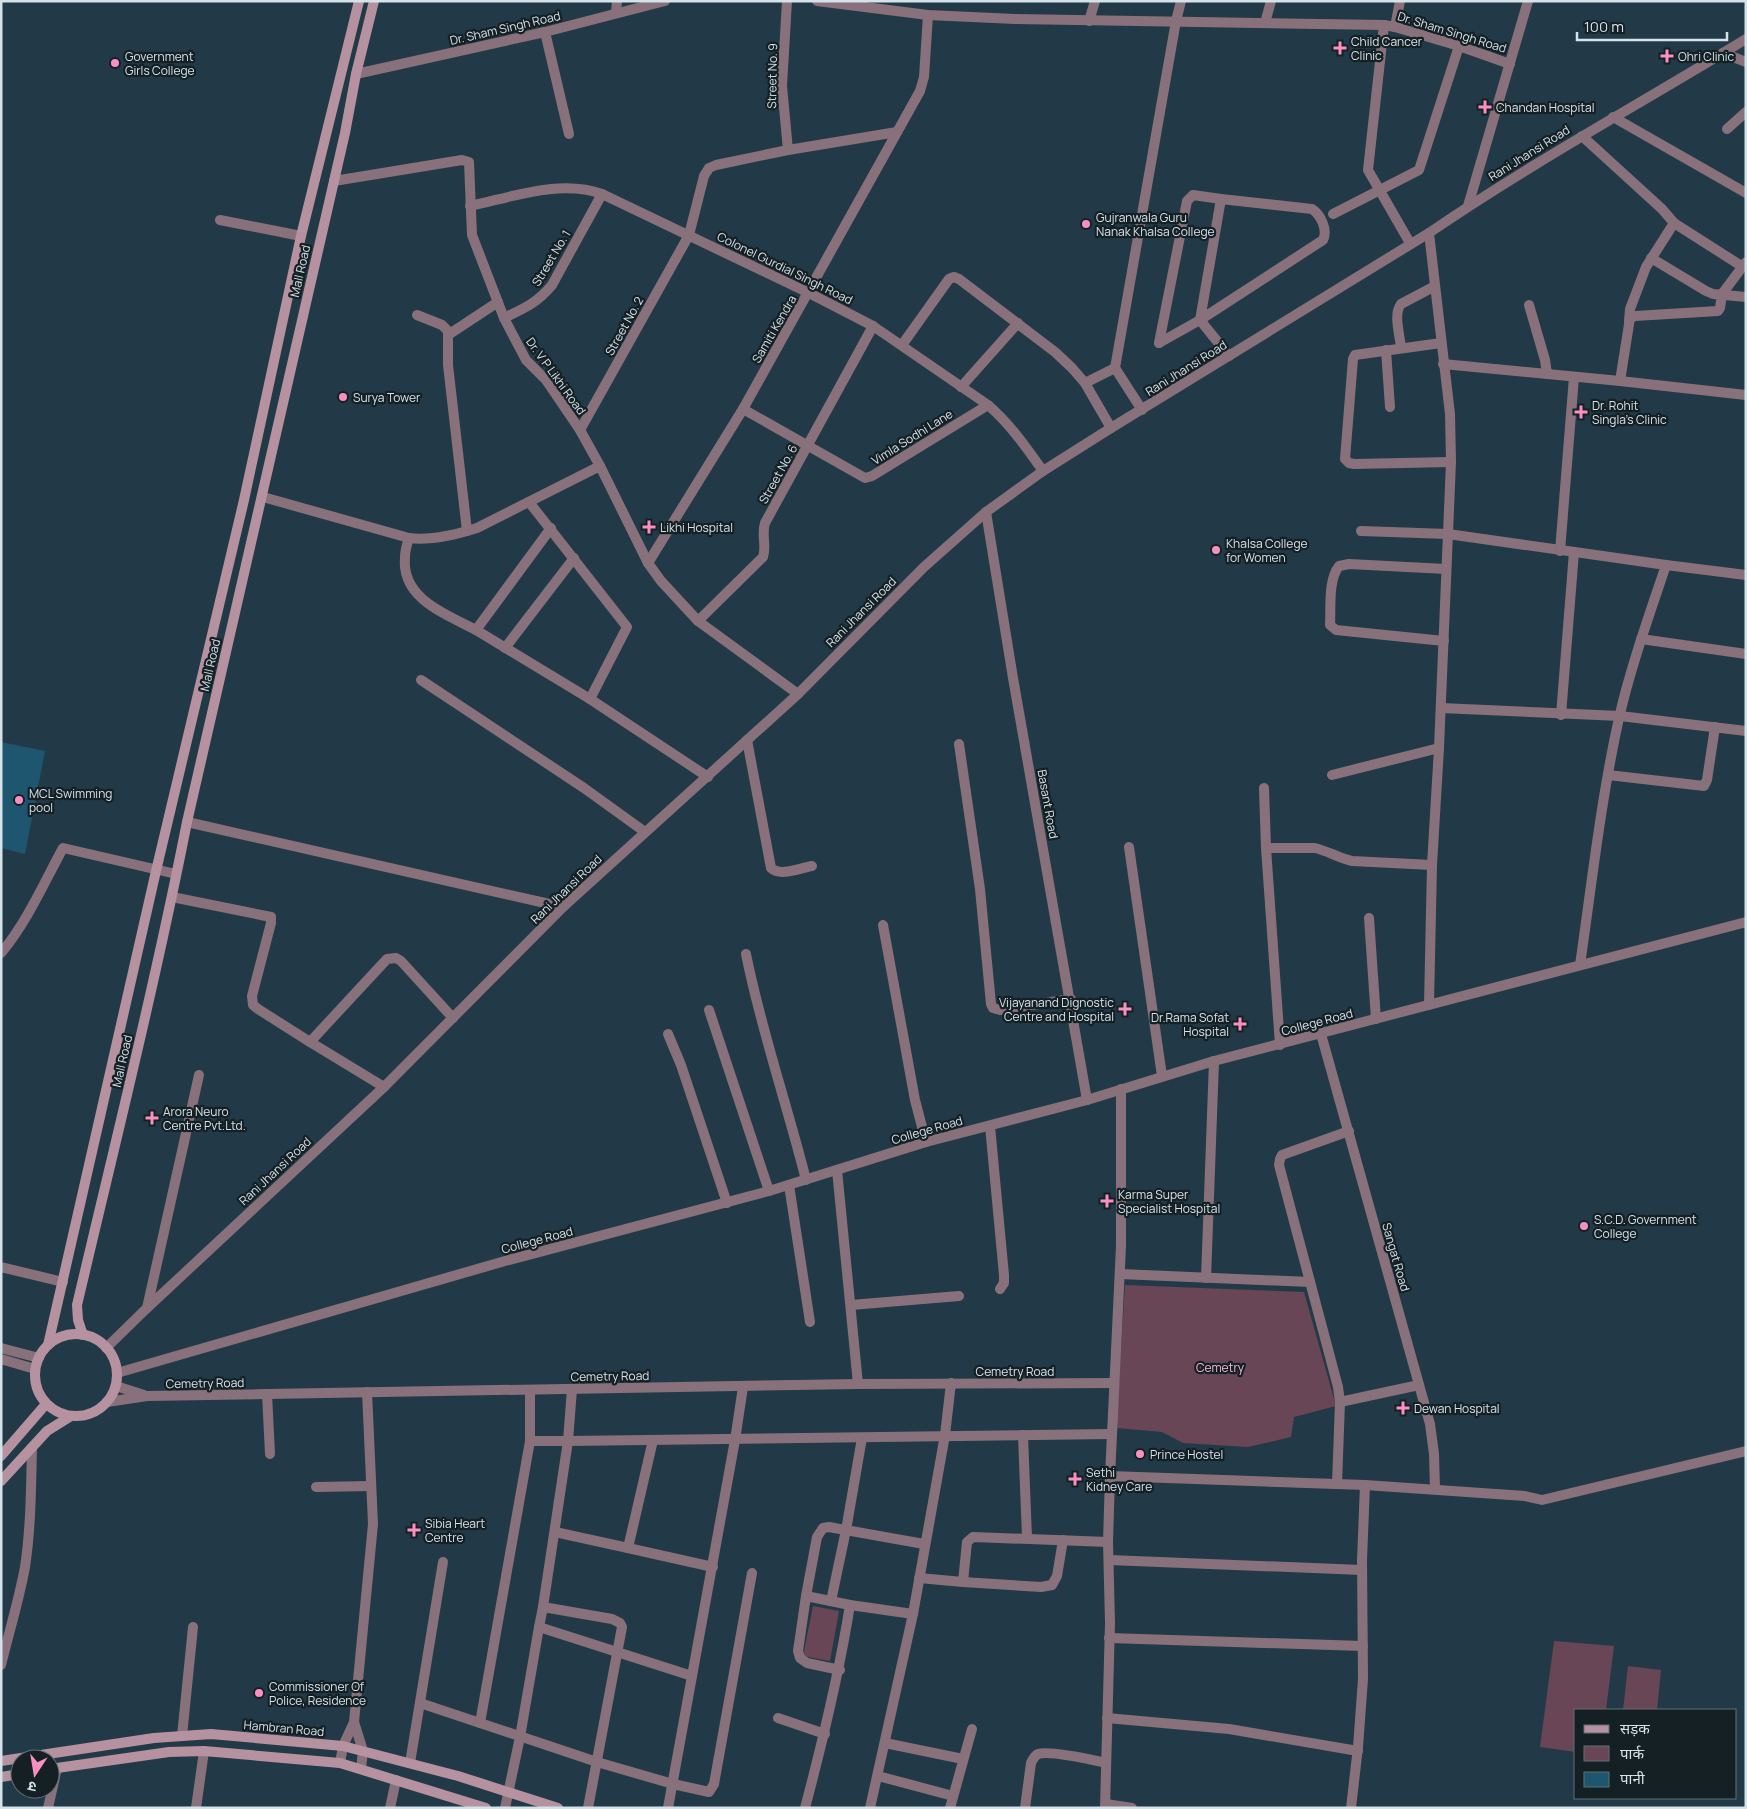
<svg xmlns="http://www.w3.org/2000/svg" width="1747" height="1809" font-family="Manrope,'Noto Sans Devanagari',sans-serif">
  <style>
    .green { fill: #684655 }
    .water { fill: #1f566f }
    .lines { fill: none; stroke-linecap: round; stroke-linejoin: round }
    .minor { stroke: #88717a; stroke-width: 10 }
    .tertiary { stroke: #88717a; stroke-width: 10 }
    .secondary { stroke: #b692a0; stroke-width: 10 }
    .poi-dot { fill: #fc8fc1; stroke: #152025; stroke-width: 2 }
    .labels { text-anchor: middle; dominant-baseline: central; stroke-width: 4.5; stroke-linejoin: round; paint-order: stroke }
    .street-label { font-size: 12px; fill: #d4e2ea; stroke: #152025 }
    .poi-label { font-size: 12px; fill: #d4e2ea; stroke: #152025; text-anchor: start }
    .park-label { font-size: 12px; fill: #f8b9d4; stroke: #152025 }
  </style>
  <rect width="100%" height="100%" fill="#223a47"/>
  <!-- green -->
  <g class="green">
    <polygon points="1125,1285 1304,1292 1336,1406 1294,1417 1291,1437 1248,1447 1183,1443 1162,1432 1116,1428"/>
    <polygon points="813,1606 839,1611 830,1661 803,1656"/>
    <polygon points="1554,1641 1614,1646 1606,1710 1576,1710 1576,1752 1540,1747"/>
    <polygon points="1628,1666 1661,1670 1657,1710 1623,1710"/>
  </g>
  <!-- water -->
  <polygon class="water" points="1,742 45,751 25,854 1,848"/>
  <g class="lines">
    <!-- minor -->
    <g class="minor">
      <polyline points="787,1 782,86 788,150"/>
      <polyline points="817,1 928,15 1015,19 1384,25 1395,27 1459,46 1510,64"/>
      <polyline points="616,13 617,1"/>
      <polyline points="1089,21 1095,1"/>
      <polyline points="1265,23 1271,1"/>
      <polyline points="1384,25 1368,170 1410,243"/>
      <polyline points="1395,27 1400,1"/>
      <polyline points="545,32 569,134"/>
      <polyline points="1723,53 1746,62"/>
      <polyline points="356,74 545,32 665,1"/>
      <polyline points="1613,117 1746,193"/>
      <polyline points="1727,129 1746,112"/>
      <polyline points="1582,136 1662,209 1674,223 1743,267"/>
      <polyline points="334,181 462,160 469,162 472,235 504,318 526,360 546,380 580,430 600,466 648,563 661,581 698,621 798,694"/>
      <path d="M470,206C512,197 561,179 602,194L809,293L873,326L988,405C1010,424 1026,447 1043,471"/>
      <polyline points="1333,214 1419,170 1459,46"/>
      <polyline points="220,220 301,236"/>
      <polyline points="1429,233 1450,414 1451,462 1439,748 1432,865 1429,1005"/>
      <polyline points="1651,258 1706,291 1713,294 1746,297"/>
      <polyline points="1529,305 1545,360 1547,374"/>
      <polyline points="417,315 442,325 448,331 448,365 467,531"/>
      <path d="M504,318C525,308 537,303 552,285L602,194"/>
      <polyline points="1629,321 1630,309 1646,267 1674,223"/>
      <polyline points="448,335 498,302"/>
      <path d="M1159,343L1200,320L1323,240C1328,230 1321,215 1312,209L1221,199L1200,320L1229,356"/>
      <polyline points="1159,343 1187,201 1193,195 1221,199"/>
      <polyline points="1441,343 1355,355 1353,359 1345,459 1349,463 1354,464 1451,462"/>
      <polyline points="902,345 949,279 954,277 959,279 1055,352 1072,368 1085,383"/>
      <path d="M1401,348C1400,335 1393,314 1401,304L1435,286"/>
      <polyline points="1386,350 1390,407"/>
      <polyline points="1443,364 1620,381 1746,395"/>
      <polyline points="1620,381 1630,318 1635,316 1718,311 1720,308 1722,294 1746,262"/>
      <polyline points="961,387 1018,323"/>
      <polyline points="743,409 865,478 872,476 988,405"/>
      <polyline points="1142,410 1115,368 1176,21 1181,1"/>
      <polyline points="1111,428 1085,383 1115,368"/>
      <polyline points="580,430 689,235 704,176 709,168 716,165 788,150 897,132"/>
      <path d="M263,497L409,538C431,541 455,535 477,528L600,466"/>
      <polyline points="529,502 627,627 590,699 708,777"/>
      <polyline points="986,512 1013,678 1087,1100"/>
      <polyline points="551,528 476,630 590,699"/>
      <polyline points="1361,531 1448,534 1666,565 1746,575"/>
      <path d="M409,538C407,544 405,551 405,557C401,599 446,614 476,630"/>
      <polyline points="1560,551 1574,377"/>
      <polyline points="648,563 743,409 920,91 924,77 928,15"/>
      <path d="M698,621L763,557C767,546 761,535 765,523L873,326"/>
      <polyline points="1641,639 1746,654"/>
      <path d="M1444,641L1336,630L1330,625C1331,607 1328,580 1339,566L1349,564L1446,569"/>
      <polyline points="505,648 574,558"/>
      <polyline points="421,680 584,788 645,832"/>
      <polyline points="1441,708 1620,716 1746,731"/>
      <polyline points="1561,715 1574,552"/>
      <path d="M747,740L771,868C780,877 800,868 812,866"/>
      <polyline points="959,744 980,889 991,1004 993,1008 1000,1010 1071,999"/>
      <polyline points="1332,775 1439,748"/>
      <polyline points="1608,775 1704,786 1707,780 1715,727"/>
      <polyline points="1264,788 1266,848 1280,1045"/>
      <polyline points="187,822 563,907"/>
      <polyline points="1129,847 1162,1076"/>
      <path d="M1266,848H1315C1328,851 1338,858 1352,861L1432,865"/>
      <polyline points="172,897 271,917 271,923 252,996 253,1005 258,1009 310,1042"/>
      <polyline points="1369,918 1376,1019"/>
      <polyline points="883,925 915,1100 926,1142"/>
      <path d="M1,953C27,922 44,883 63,848L176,874"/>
      <path d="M746,954C761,1030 787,1104 806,1180"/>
      <path d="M1580,965C1592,882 1601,799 1619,718C1631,666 1649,616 1666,565"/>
      <polyline points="709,1010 769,1191"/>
      <polyline points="668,1034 681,1065 727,1203"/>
      <polyline points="1321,1034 1430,1424 1434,1454 1435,1489"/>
      <polyline points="384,1087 310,1042 387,959 396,958 401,961 453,1018"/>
      <polyline points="990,1126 1004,1275 1004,1283 1000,1289"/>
      <polyline points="837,1170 858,1384"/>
      <polyline points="789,1185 810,1322"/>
      <polyline points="1,1267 63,1282"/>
      <polyline points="1120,1274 1310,1282"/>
      <polyline points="1206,1278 1214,1061"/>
      <polyline points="851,1305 959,1296"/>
      <polyline points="147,1308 199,1075"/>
      <polyline points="267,1394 270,1454"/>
      <polyline points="1340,1402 1419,1385"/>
      <polyline points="1023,1435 1027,1538"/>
      <polyline points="530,1441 530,1390"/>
      <polyline points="1110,1476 1365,1485 1525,1496 1542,1500 1746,1451"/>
      <polyline points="1337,1484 1340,1402 1338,1387 1279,1165 1280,1159 1282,1155 1349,1131"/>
      <polyline points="316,1487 371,1486"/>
      <polyline points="555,1532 628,1548 653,1440"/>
      <polyline points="628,1548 713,1567"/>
      <polyline points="1109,1560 1362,1570"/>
      <polyline points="919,1578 963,1582 967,1542 973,1537 1108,1542"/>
      <polyline points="963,1582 1041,1587 1052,1585 1057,1576 1063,1540"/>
      <polyline points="806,1596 817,1537 823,1528 829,1527 924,1544"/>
      <polyline points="831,1601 846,1530 862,1438"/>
      <polyline points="543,1607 539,1627 692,1676"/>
      <polyline points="1109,1638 1363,1646"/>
      <path d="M1,1665C9,1632 19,1600 25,1567C31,1527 31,1487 32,1447"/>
      <polyline points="840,1670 807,1663 800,1658 798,1651 806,1596 850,1605"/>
      <polyline points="420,1703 597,1762 673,1784 709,1792 714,1784 752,1573"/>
      <polyline points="778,1718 825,1734"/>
      <polyline points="1107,1718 1229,1729 1358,1751"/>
      <polyline points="354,1722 363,1751 361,1769"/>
      <polyline points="480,1723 530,1441 568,1441 572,1389"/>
      <polyline points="182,1736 193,1627"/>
      <polyline points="885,1743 963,1759"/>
      <polyline points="340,1763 343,1746 354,1722 373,1524 367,1392"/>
      <polyline points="410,1763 443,1562"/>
      <polyline points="878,1776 953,1796"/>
      <polyline points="1106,1804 1132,1808"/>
      <polyline points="48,1808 57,1768"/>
      <polyline points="196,1808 204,1751"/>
      <polyline points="390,1808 396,1780"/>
      <polyline points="505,1808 520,1737 539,1627"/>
      <path d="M588,1808L622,1627L620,1623L612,1619L543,1607L568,1441C749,1440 930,1437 1111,1434"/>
      <polyline points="668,1808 735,1440 743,1387"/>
      <path d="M805,1808C823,1740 839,1674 850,1605L913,1614"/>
      <polyline points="870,1808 913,1614 945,1435 951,1383"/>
      <polyline points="950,1808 972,1729"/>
      <path d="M1025,1808L1031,1763C1033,1759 1034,1756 1038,1754C1051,1750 1092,1760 1106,1763"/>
      <polyline points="1351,1808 1358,1747 1363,1679 1362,1560 1365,1485"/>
    </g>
    <!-- tertiary -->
    <g class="tertiary">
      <polyline points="1468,206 1528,1"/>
      <polyline points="1,1348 39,1358"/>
      <path d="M106,1348L147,1308L384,1087L563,907L798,694L924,567L986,512L1043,471L1111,428L1429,233C1531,163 1640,104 1746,39"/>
      <polyline points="1,1359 35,1369"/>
      <polyline points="117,1373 505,1261 769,1191 926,1142 1087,1100 1214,1061 1746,922"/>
      <polyline points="116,1386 144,1395"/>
      <polyline points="107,1402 147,1396 858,1384 1114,1383"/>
      <polyline points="1105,1808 1110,1623 1108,1542 1110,1476 1121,1246 1121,1089"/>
    </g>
    <!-- secondary -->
    <g class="secondary">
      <circle cx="76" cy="1375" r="41"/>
      <path d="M83,1335L78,1320L77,1305C115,1144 155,984 187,822L345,133L356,74L374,1"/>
      <polyline points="48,1345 156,871 244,500 301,236 359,1"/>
      <polyline points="1,1456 46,1404"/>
      <polyline points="1,1481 47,1431 71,1416"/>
      <polyline points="1,1761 154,1738 211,1734 343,1746 458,1776 558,1808"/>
      <polyline points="50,1769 169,1752 204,1751 340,1763 486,1808"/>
      <polyline points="1,1777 20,1774"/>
    </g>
  </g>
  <!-- markers -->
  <g class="poi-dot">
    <path d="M1337.5 40.5h5v5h5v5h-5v5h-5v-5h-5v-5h5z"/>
    <path d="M1664.5 48.5h5v5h5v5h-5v5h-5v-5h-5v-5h5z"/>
    <circle cx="115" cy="63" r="5"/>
    <path d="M1482.5 99.5h5v5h5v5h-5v5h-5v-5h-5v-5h5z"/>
    <circle cx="1086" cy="224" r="5"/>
    <circle cx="343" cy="397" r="5"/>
    <path d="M1578.5 404.5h5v5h5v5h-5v5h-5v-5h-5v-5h5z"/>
    <path d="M646.5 519.5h5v5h5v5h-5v5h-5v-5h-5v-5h5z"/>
    <circle cx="1216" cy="550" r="5"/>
    <circle cx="19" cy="800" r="5"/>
    <path d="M1122.5 1001.5h5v5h5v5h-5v5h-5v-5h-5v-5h5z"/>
    <path d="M1237.5 1016.5h5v5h5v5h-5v5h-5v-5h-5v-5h5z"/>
    <path d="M149.5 1110.5h5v5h5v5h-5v5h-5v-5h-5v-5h5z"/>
    <path d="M1104.5 1193.5h5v5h5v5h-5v5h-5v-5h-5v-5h5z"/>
    <circle cx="1584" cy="1226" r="5"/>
    <path d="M1400.5 1400.5h5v5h5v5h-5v5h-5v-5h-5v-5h5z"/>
    <circle cx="1140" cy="1454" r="5"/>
    <path d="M1072.5 1471.5h5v5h5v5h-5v5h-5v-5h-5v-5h5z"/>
    <path d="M411.5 1522.5h5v5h5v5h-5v5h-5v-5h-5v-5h5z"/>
    <circle cx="259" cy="1693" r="5"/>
  </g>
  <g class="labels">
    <!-- street labels -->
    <g class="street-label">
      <text transform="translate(505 28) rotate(-13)">Dr. Sham Singh Road</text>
      <text transform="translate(1452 32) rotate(17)">Dr. Sham Singh Road</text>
      <text transform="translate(772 76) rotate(-89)">Street No. 9</text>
      <text transform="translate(1529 153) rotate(-32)">Rani Jhansi Road</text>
      <text transform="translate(551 258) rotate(-59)">Street No. 1</text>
      <text transform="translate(785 268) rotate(26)">Colonel Gurdial Singh Road</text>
      <text transform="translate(300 271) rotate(-77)">Mall Road</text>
      <text transform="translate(624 326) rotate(-61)">Street No. 2</text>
      <text transform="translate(774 329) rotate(-60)">Samiti Kendra</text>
      <text transform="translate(1186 368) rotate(-32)">Rani Jhansi Road</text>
      <text transform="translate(556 376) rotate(54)">Dr. V P Likhi Road</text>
      <text transform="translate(912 437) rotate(-32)">Vimla Sodhi Lane</text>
      <text transform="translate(778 474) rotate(-61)">Street No. 6</text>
      <text transform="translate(861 612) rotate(-45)">Rani Jhansi Road</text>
      <text transform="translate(210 665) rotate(-77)">Mall Road</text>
      <text transform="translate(1048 804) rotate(80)">Basant Road</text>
      <text transform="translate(566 889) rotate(-44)">Rani Jhansi Road</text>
      <text transform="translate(1317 1022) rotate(-15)">College Road</text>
      <text transform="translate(122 1061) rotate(-77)">Mall Road</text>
      <text transform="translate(927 1130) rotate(-16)">College Road</text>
      <text transform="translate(275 1171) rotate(-43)">Rani Jhansi Road</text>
      <text transform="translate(537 1240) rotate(-15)">College Road</text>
      <text transform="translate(1396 1257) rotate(74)">Sangat Road</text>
      <text x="1015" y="1371">Cemetry Road</text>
      <text transform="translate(610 1376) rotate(-1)">Cemetry Road</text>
      <text transform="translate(205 1383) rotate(-1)">Cemetry Road</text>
      <text transform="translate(284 1728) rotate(5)">Hambran Road</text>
    </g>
    <!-- poi labels -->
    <g class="poi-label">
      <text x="1351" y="41">Child Cancer<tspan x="1351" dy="14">Clinic</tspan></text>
      <text x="125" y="56">Government<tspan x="125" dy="14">Girls College</tspan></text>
      <text x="1678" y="56">Ohri Clinic</text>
      <text x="1496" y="107">Chandan Hospital</text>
      <text x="1096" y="217">Gujranwala Guru<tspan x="1096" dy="14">Nanak Khalsa College</tspan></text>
      <text x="353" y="397">Surya Tower</text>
      <text x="1592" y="405">Dr. Rohit<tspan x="1592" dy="14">Singla's Clinic</tspan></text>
      <text x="660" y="527">Likhi Hospital</text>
      <text x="1226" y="543">Khalsa College<tspan x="1226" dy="14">for Women</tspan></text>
      <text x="29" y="793">MCL Swimming<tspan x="29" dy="14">pool</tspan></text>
      <text x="1114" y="1002" text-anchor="end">Vijayanand Dignostic<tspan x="1114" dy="14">Centre and Hospital</tspan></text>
      <text x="1229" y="1017" text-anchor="end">Dr.Rama Sofat<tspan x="1229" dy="14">Hospital</tspan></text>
      <text x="163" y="1111">Arora Neuro<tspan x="163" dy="14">Centre Pvt.Ltd.</tspan></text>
      <text x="1118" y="1194">Karma Super<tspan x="1118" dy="14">Specialist Hospital</tspan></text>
      <text x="1594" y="1219">S.C.D. Government<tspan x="1594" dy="14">College</tspan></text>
      <text x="1414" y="1408">Dewan Hospital</text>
      <text x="1150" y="1454">Prince Hostel</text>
      <text x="1086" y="1472">Sethi<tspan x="1086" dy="14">Kidney Care</tspan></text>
      <text x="425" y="1523">Sibia Heart<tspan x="425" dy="14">Centre</tspan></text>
      <text x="269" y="1686">Commissioner Of<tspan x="269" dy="14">Police, Residence</tspan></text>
    </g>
    <!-- park labels -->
    <g class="park-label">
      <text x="1220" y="1367">Cemetry</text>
    </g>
  </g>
  <!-- border -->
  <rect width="1747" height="1809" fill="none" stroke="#d4e2ea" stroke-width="5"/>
  <!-- legend -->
  <rect x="1574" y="1709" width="162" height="90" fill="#152025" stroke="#616e74"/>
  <rect x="1584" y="1725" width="25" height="8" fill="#b692a0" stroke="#616e74"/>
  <text x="1620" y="1734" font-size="15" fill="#d4e2ea">सड़क</text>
  <rect x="1584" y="1746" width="25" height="15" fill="#684655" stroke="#616e74"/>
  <text x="1620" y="1759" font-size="15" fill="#d4e2ea">पार्क</text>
  <rect x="1584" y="1772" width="25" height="15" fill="#1f566f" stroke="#616e74"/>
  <text x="1620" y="1784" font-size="15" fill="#d4e2ea">पानी</text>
  <!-- north arrow -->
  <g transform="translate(35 1774) rotate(192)"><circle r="24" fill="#152025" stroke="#616e74"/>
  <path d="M0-4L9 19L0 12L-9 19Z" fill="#fc8fc1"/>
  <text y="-8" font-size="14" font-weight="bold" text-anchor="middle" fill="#d4e2ea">उ</text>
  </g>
  <!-- scale -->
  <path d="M1577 32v8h150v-8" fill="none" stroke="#d4e2ea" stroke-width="2.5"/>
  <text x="1584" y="32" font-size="15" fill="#d4e2ea" stroke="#152025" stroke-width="4" paint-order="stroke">100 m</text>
</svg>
